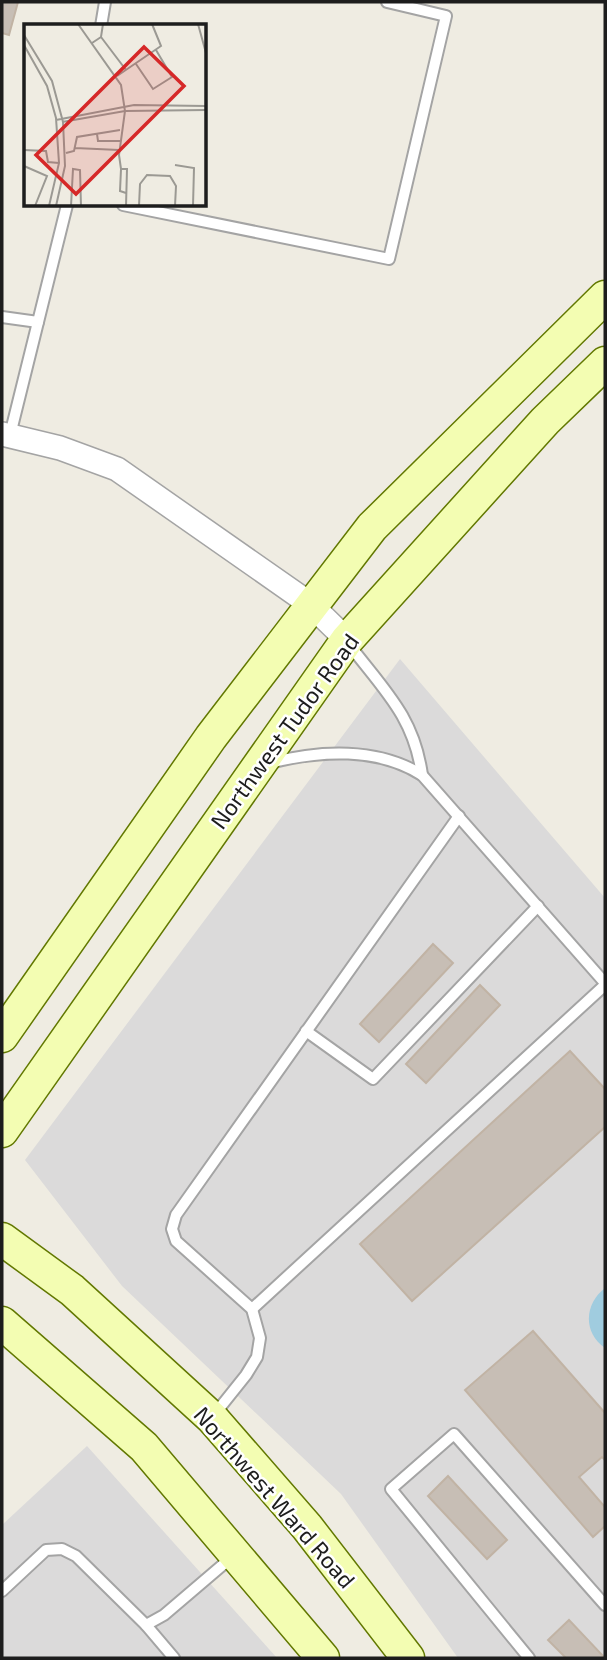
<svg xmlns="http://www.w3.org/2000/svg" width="607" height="1660" font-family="'Exo 2',sans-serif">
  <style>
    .residential { fill: #dbdada }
    .water { fill: #a0ccdf }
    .building { fill: #c7beb5; stroke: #c1b3a4; stroke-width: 2 }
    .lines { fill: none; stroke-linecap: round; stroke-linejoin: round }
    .lane-casing { stroke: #a4a4a4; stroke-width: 14 }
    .street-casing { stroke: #a4a4a4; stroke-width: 26 }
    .secondary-casing { stroke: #627800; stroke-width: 35 }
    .lane { stroke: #fff; stroke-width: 10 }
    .street { stroke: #fff; stroke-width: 23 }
    .secondary { stroke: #f3fdb2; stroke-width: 32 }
    .labels { text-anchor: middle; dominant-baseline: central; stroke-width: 5; stroke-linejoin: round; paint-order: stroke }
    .street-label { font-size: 23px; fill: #1d1d1d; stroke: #fff }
    .inset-road { fill: none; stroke: #9b9993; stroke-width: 2 }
    .view { fill: #d62828; fill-opacity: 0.15; stroke: #d62828; stroke-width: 3.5 }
    .inset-edge { fill: none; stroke: #1d1d1d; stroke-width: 3.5 }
  </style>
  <rect width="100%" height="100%" fill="#efece2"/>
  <!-- residential -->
  <g class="residential">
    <polygon points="400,659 605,898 605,1658 458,1658 341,1494 122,1286 25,1160"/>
    <polygon points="87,1446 277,1658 2,1658 2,1525"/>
  </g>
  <!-- water -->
  <path class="water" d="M605,1288V1348C583,1333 584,1304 605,1288Z"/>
  <!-- building -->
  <g class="building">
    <polygon points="2,2 18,2 9,35 2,33"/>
    <polygon points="433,944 453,963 379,1042 360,1024"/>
    <polygon points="480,985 500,1005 426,1083 406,1064"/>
    <polygon points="570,1051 605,1089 605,1127 412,1301 360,1244"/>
    <polygon points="533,1331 605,1413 605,1460 602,1457 579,1477 605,1507 605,1526 593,1537 465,1390"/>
    <polygon points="448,1476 507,1540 487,1559 428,1496"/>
    <polygon points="569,1620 605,1658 566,1658 548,1640"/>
  </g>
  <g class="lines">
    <!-- lane casing -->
    <g class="lane-casing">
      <g id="lane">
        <polyline points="101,26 105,2"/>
        <polyline points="123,205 389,259 446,16 387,2"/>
        <polyline points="2,317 38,322"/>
        <polyline points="10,435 67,205"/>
        <path d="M348,643C383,689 414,716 422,775"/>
        <path d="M270,763C320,750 378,747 422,775L605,983"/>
        <polyline points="306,1031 373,1079 538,906"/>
        <polyline points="252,1309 605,985"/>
        <polyline points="214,1415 246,1375 257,1357 260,1338 252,1309 176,1241 172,1229 176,1215 459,816"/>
        <polyline points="2,1591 46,1550 62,1549 76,1556 146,1625 164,1615 232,1557"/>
        <polyline points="146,1625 174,1658"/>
        <polyline points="529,1658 391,1489 454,1434 605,1605"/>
      </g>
    </g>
    <!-- street casing -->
    <g class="street-casing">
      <polyline id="street" points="2,434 60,448 117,469 310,604 347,640"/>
    </g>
    <!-- secondary casing -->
    <g class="secondary-casing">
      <g id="secondary">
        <polyline points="2,1036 211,737 372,527 605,297"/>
        <polyline points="2,1131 347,640 545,421 605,363"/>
        <polyline points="2,1239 72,1290 212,1418 307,1527 408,1658"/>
        <polyline points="2,1323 144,1447 323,1658"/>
      </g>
    </g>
    <!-- lane -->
    <use href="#lane" class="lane"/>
    <!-- street -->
    <use href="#street" class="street"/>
    <!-- secondary -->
    <use href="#secondary" class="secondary"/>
  </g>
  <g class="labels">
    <!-- street labels -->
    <g class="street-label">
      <text transform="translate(284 731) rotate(-54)">Northwest Tudor Road</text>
      <text transform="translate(275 1497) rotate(49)">Northwest Ward Road</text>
    </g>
  </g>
  <!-- overview -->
  <g transform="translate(24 24)">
    <rect width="182" height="182" fill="#efece2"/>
    <path class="inset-road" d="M54,0L97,61L101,87L95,131L97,145H103L102,182M174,0L182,29M0,11L28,57L39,98L41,142L32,182M77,13L102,46M68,19L77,13L79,0M0,21L23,62L32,94L35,139L25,182M112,40L129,65L148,53L132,26M93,52L137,22L128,0M32,96L110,81L182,82M38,98L101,87L182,86M73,110L74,117H96M51,124L95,126M0,126L22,127L24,138L35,139M42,129L50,127L53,113L96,106M151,141L170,144L169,182M0,142L23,152L11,182M97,145L96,167L102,169M47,182L49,145L56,146L57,182M115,182L116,160L123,151L146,152L152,162L151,182"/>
    <path class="view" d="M120,23L160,62L52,170L12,131Z"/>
    <rect width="182" height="182" class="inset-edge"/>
  </g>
  <!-- border -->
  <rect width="607" height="1660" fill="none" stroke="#1d1d1d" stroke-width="7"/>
</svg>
